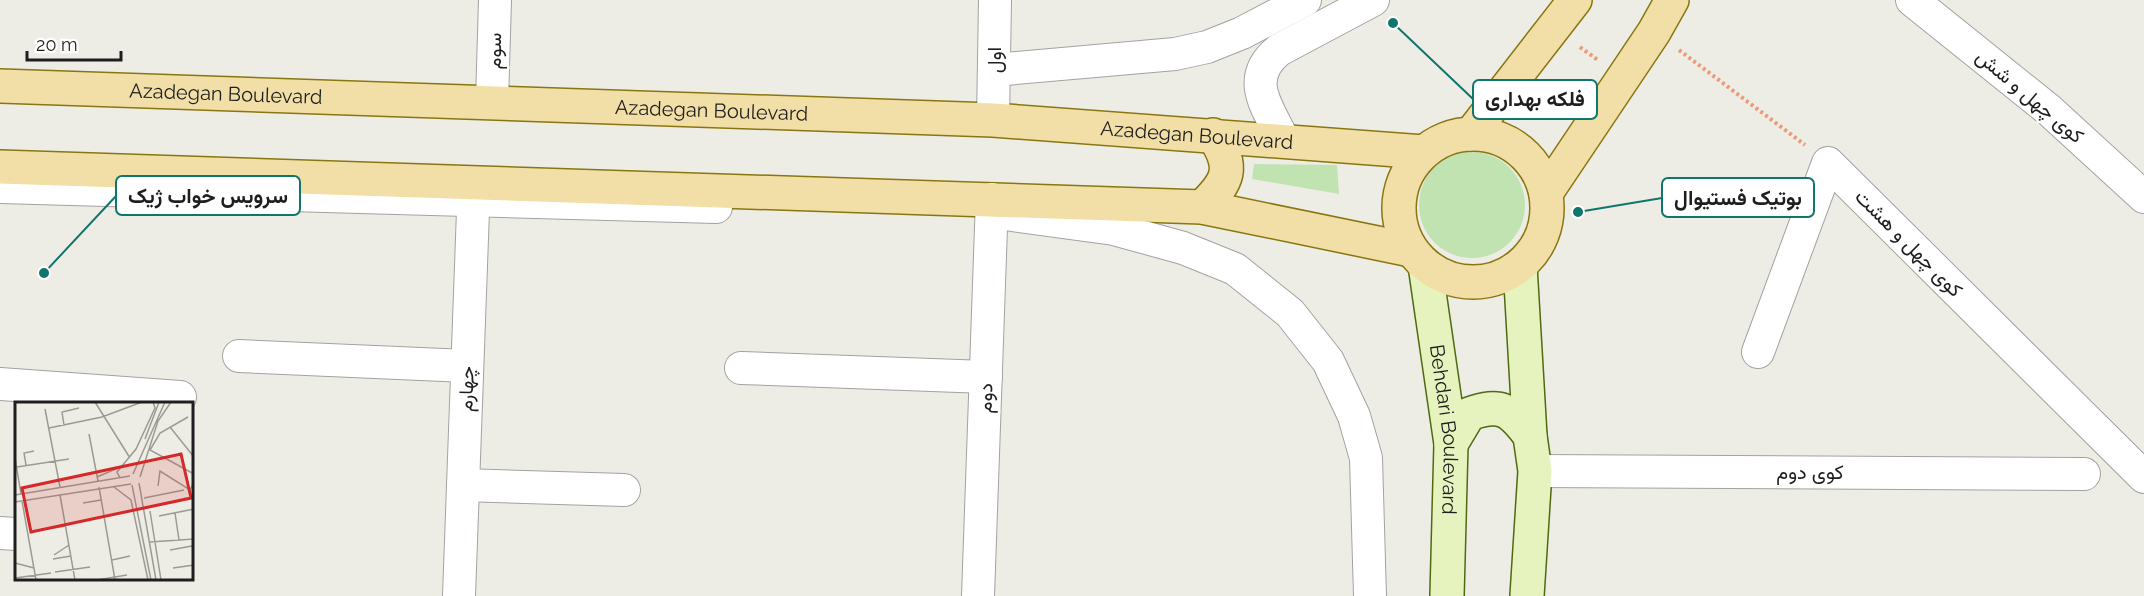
<svg xmlns="http://www.w3.org/2000/svg" width="2144" height="596" font-family="Raleway,Vazirmatn,sans-serif">
  <style>
    .grass { fill: #c0e3b1 }
    .lines { fill: none; stroke-linecap: round; stroke-linejoin: round }
    .street-casing { stroke: #a2a2a2; stroke-width: 34 }
    .secondary-casing { stroke: #4f6a11; stroke-width: 36 }
    .primary-casing { stroke: #887710; stroke-width: 36 }
    .path { stroke: #eb9b7a; stroke-width: 4; stroke-dasharray: 3 3; stroke-linecap: butt }
    .street { stroke: #fff; stroke-width: 32 }
    .secondary { stroke: #e6f3bf; stroke-width: 33 }
    .primary { stroke: #f2dfa7; stroke-width: 33 }
    .labels { text-anchor: middle; dominant-baseline: central; stroke-width: 5; stroke-linejoin: round; paint-order: stroke }
    .street-label { font-size: 20px; fill: #1e1e1e; stroke: #fff }
    .inset-road { fill: none; stroke: #9b9a95; stroke-width: 1.5 }
    .view { fill: #d62828; fill-opacity: 0.15; stroke: #d62828; stroke-width: 3 }
    .inset-edge { fill: none; stroke: #1e1e1e; stroke-width: 3 }
    .leader { fill: none; stroke: #0f766e; stroke-width: 2 }
    .callout-dot { fill: #0f766e; stroke: #fff; stroke-width: 2 }
    .callout { fill: #fff; stroke: #0f766e; stroke-width: 2 }
    .callout-label { font-size: 21px; text-anchor: middle; font-weight: bold; fill: #1e1e1e }
  </style>
  <rect width="100%" height="100%" fill="#eeede5"/>
  <!-- grass -->
  <g class="grass">
    <circle cx="1472" cy="205" r="53"/>
    <polygon points="1254,164 1337,165 1339,194 1252,179"/>
  </g>
  <g class="lines">
    <!-- street casing -->
    <g class="street-casing">
      <g id="street">
        <polyline points="1912,0 2049,110 2144,197"/>
        <polyline points="994,70 1175,54 1207,47 1242,33 1305,0"/>
        <polyline points="492,101 495,0"/>
        <polyline points="993,120 995,0"/>
        <path d="M1284,141C1268,108 1243,79 1279,50L1373,0"/>
        <polyline points="0,187 716,207"/>
        <polyline points="1005,214 1114,229 1183,248 1235,269 1290,313 1328,361 1354,416 1366,458 1370,596"/>
        <polyline points="1758,352 1828,163 2144,477"/>
        <polyline points="239,356 467,366"/>
        <polyline points="741,368 986,377"/>
        <polyline points="0,384 180,397"/>
        <polyline points="1535,471 2084,474"/>
        <polyline points="463,485 624,490"/>
        <polyline points="0,533 16,534"/>
        <polyline points="459,596 474,183"/>
        <polyline points="978,596 992,199"/>
      </g>
    </g>
    <!-- secondary casing -->
    <g class="secondary-casing">
      <g id="secondary">
        <path id="s1" d="M1425,265L1451,444L1447,596"/>
        <polyline points="1520,266 1530,436 1535,471 1527,596"/>
        <path d="M1451,444L1469,414C1501,403 1510,409 1530,436"/>
      </g>
    </g>
    <!-- primary casing -->
    <g class="primary-casing">
      <g id="primary">
        <path id="s2" d="M0,86L993,120L1424,152"/>
        <circle cx="1473" cy="208" r="74"/>
        <polyline points="1471,134 1575,0"/>
        <polyline points="0,167 1202,207 1411,250"/>
        <polyline points="1546,193 1654,32 1672,0"/>
        <path d="M1202,207C1229,181 1235,168 1213,135"/>
      </g>
    </g>
    <!-- path -->
    <g class="path">
      <polyline points="1580,47 1598,60"/>
      <polyline points="1679,50 1805,145"/>
    </g>
    <!-- street -->
    <use href="#street" class="street"/>
    <!-- secondary -->
    <use href="#secondary" class="secondary"/>
    <!-- primary -->
    <use href="#primary" class="primary"/>
  </g>
  <g class="labels">
    <!-- street labels -->
    <g class="street-label">
      <text transform="translate(494 51) rotate(-89)">سوم</text>
      <text transform="translate(994 60) rotate(-90)">اول</text>
      <text stroke="none"><textPath href="#s2" startOffset="226">Azadegan Boulevard</textPath></text>
      <text transform="translate(2030 96) rotate(40)">کوی چهل و شش</text>
      <text stroke="none"><textPath href="#s2" startOffset="712">Azadegan Boulevard</textPath></text>
      <text stroke="none"><textPath href="#s2" startOffset="1198">Azadegan Boulevard</textPath></text>
      <text transform="translate(1909 243) rotate(45)">کوی چهل و هشت</text>
      <text transform="translate(466 389) rotate(-88)">چهارم</text>
      <text transform="translate(985 398) rotate(-88)">دوم</text>
      <text stroke="none"><textPath href="#s1" startOffset="166">Behdari Boulevard</textPath></text>
      <text x="1810" y="472">کوی دوم</text>
    </g>
  </g>
  <!-- overview -->
  <g transform="translate(15 402)">
    <rect width="178" height="178" fill="#eeede5"/>
    <path class="inset-road" d="M80,0L115,56M30,7L45,85M173,15L145,31L135,48L179,72M49,23L47,10L64,6M155,25L179,55M34,26L87,15L127,0M74,32L83,79M130,37L144,0M0,56L6,92M11,63L9,51L19,49M2,65L54,57M118,72L150,0M82,75L103,66M125,75L143,19L156,0M105,76L102,70L121,47L140,6L138,0M124,81L141,178M117,83L136,178M143,84L145,69L175,88L179,80M84,85L100,178M99,85L116,98L133,178M0,93L115,74M45,93L60,178M129,96L169,88M7,99L21,178M0,100L116,82M68,101L86,98M135,109L146,178M160,111L164,138M144,114L179,107M32,127L51,124M135,140L179,137M155,148L177,144M39,153L54,143M38,157L56,154M97,158L115,154M0,161L19,166M158,166L179,163M40,170L75,165M0,176L36,171M82,178L112,173"/>
    <path class="view" d="M166,52L176,96L16,130L7,86Z"/>
    <rect width="178" height="178" class="inset-edge"/>
  </g>
  <!-- callouts -->
  <path class="leader" d="M1393 23L1473 99M44 273L116 196M1578 212L1662 198"/>
  <g class="callout-dot">
    <circle cx="1393" cy="23" r="6"/>
    <circle cx="44" cy="273" r="6"/>
    <circle cx="1578" cy="212" r="6"/>
  </g>
  <g class="callout">
    <rect x="1473" y="80" width="124" height="39" rx="6"/>
    <rect x="116" y="176" width="184" height="39" rx="6"/>
    <rect x="1662" y="178" width="152" height="39" rx="6"/>
  </g>
  <g class="callout-label">
    <text x="1535" y="106">فلکه بهداری</text>
    <text x="208" y="203">سرویس خواب ژیک</text>
    <text x="1738" y="205">بوتیک فستیوال</text>
  </g>
  <!-- scale -->
  <path d="M27 51v9h94v-9" fill="none" stroke="#1e1e1e" stroke-width="3"/>
  <text x="36" y="51" font-size="18" fill="#1e1e1e" stroke="#ffffff" stroke-width="4.5" paint-order="stroke">20 m</text>
</svg>
